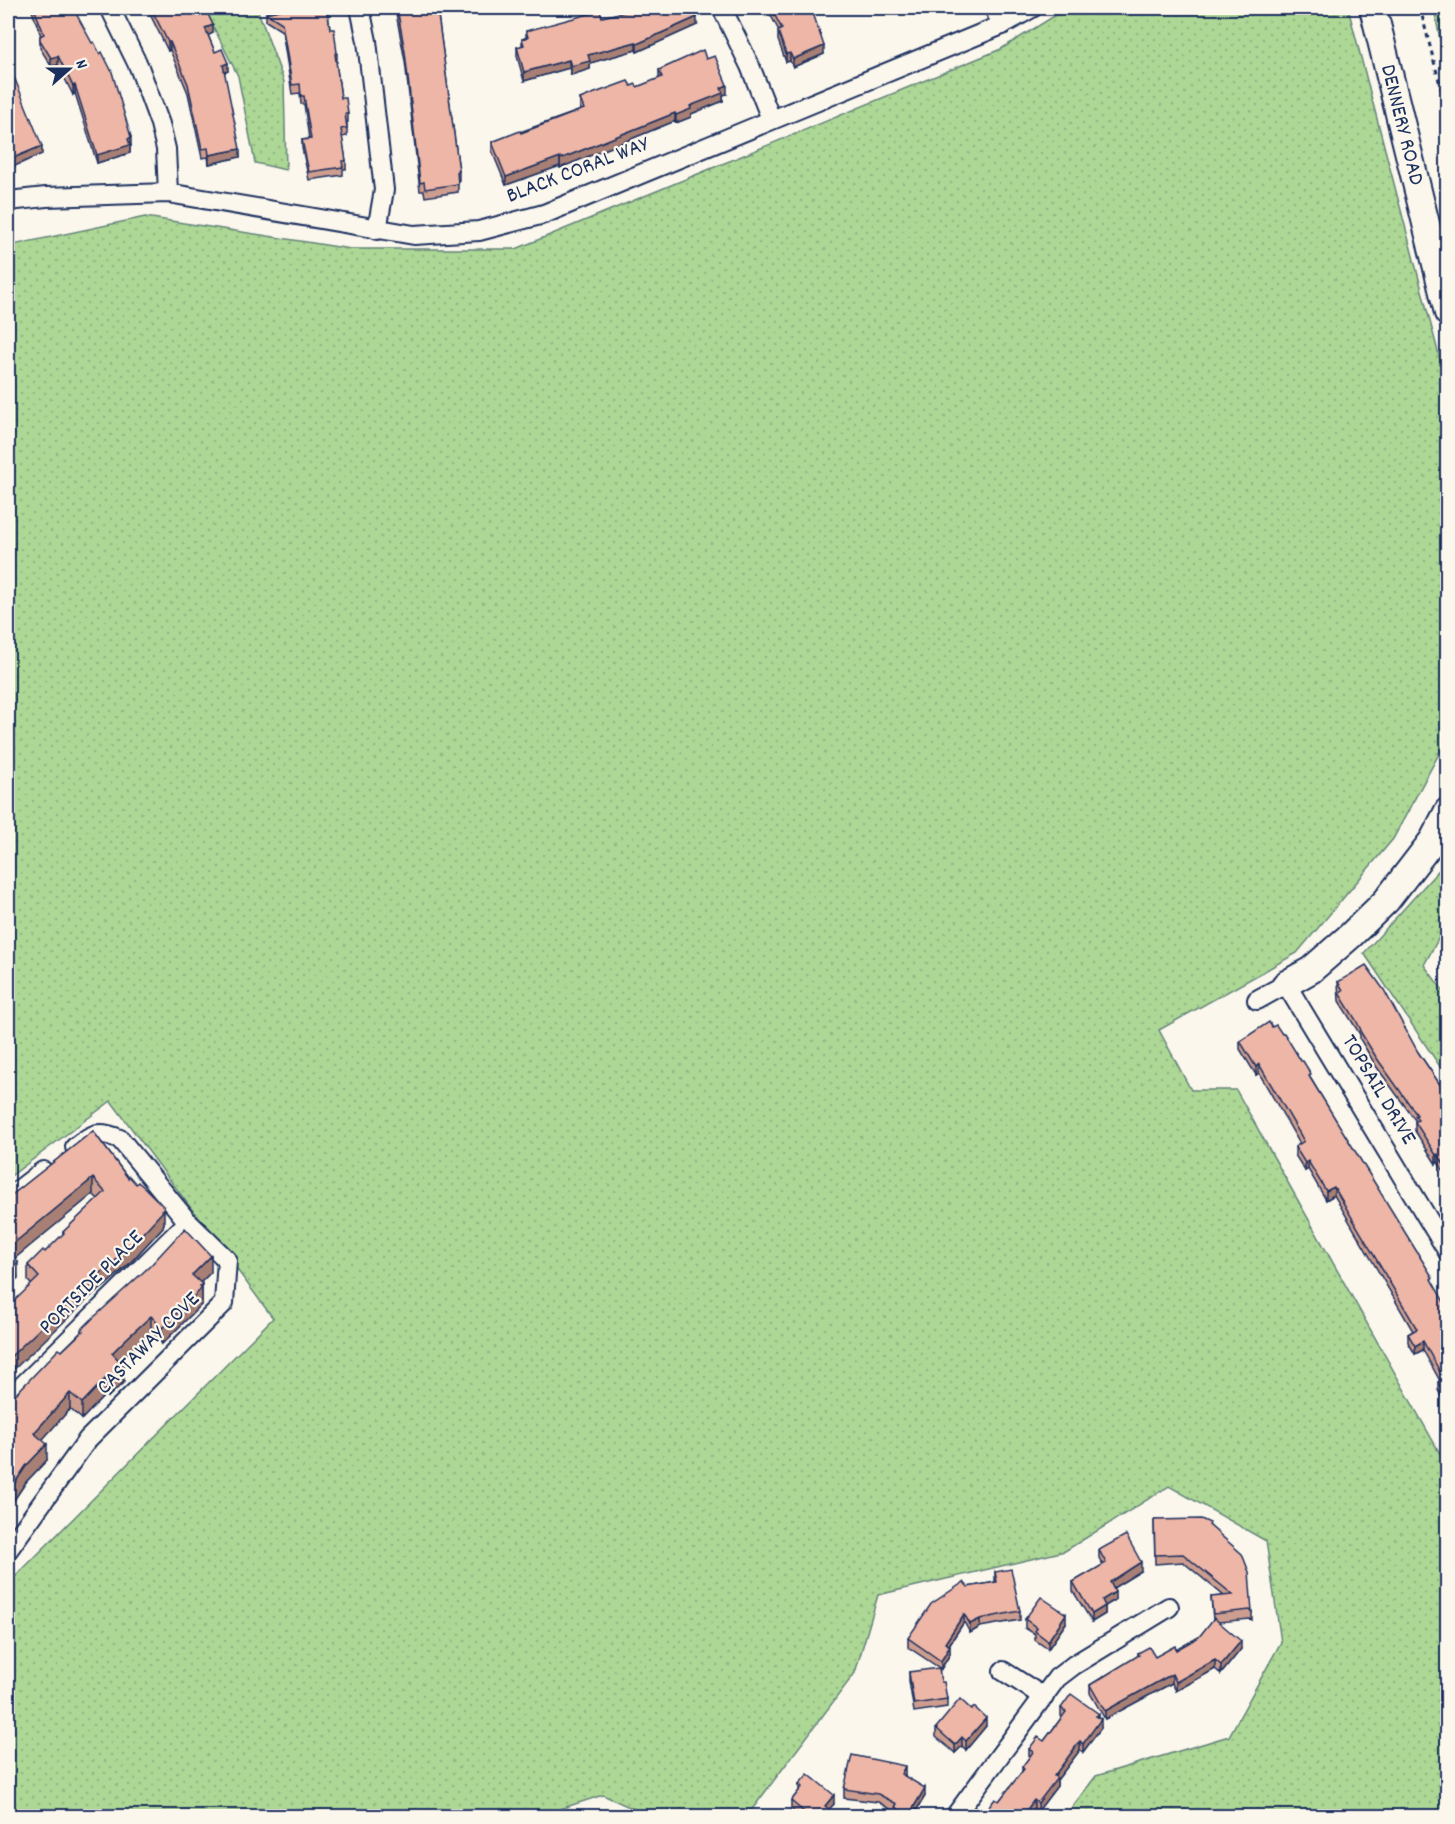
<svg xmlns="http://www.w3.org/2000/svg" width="1455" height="1824" font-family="Dekko,sans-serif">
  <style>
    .green { fill: url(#green-dots); stroke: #64837a; stroke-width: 1.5 }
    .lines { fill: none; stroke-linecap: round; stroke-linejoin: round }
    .street-casing { stroke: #1b2f5e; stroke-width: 22 }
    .secondary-casing { stroke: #1b2f5e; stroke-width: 30 }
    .path { stroke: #1b2f5e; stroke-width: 3; stroke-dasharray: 4.5 4.5; stroke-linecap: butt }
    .street { stroke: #fbf7ec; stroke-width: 18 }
    .secondary { stroke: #fbf7ec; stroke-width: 26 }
    .wall { fill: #cd9d8f; stroke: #1b2f5e; stroke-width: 1.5 }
    .shaded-wall { fill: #a77f74; stroke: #1b2f5e; stroke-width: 1.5 }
    .building { fill: #eeb6a6; stroke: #1b2f5e; stroke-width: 1.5 }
    .labels { text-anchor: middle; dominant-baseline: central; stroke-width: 4.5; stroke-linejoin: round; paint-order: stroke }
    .street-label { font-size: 22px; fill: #1b2f5e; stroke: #fbf7ec }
  </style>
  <defs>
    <pattern id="green-dots" width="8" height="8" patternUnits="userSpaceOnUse" patternTransform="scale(1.5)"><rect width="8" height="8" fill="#acd795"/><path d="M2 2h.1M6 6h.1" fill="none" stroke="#93b983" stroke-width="1.8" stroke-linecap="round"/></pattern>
  </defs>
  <rect width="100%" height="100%" fill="#fbf7ec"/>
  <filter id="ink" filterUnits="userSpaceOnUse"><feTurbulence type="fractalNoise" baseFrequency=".0167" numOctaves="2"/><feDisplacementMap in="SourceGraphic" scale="12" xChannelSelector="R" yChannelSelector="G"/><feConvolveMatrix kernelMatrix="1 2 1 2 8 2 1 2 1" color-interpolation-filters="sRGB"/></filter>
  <g filter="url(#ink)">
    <!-- green -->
    <g class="green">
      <polygon points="204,8 257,8 284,82 286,170 255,163 238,76"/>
      <polygon points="1067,8 1348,8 1447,386 1447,739 1393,839 1297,953 1159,1030 1191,1090 1236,1090 1447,1466 1447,1816 1065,1816 1096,1776 1229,1736 1281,1642 1266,1541 1169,1486 1065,1551 878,1595 855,1673 747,1816 649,1816 603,1795 538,1816 8,1816 8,1584 273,1318 111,1101 8,1178 8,246 145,217 351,249 516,249 1001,49"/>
      <polygon points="1434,8 1447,8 1447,77"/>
      <polygon points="1447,861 1447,923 1424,965 1447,996 1447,1077 1364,953"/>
    </g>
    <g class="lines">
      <!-- street casing -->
      <g class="street-casing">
        <g id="street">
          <polyline points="110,8 139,67 160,124 166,149 168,193"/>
          <polyline points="360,8 367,41 384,190 377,230"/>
          <polyline points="722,8 750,66 771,119"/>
          <polyline points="994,8 1002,25"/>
          <polyline points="8,201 46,197 168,193 414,235 479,231 544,214 1002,25 1032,8"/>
          <polyline points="1257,1000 1286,984 1448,1252"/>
          <polyline points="8,1198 43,1171"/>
          <polyline points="8,1405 19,1389 188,1222"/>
          <path d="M8,1550L88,1439L224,1303L227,1260L188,1222L120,1139C99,1130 93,1133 75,1147"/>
          <polyline points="1003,1671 1044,1697"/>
          <polyline points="955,1816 1057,1678 1074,1665 1169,1607"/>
        </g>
      </g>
      <!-- secondary casing -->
      <g class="secondary-casing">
        <g id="secondary">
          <polyline points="1373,8 1448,313"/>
          <polyline points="1286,984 1311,970 1350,936 1386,901 1433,840 1448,811"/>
        </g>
      </g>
      <!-- path -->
      <polyline class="path" points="1420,8 1448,115"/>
      <!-- street -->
      <use href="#street" class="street"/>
      <!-- secondary -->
      <use href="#secondary" class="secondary"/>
    </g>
    <!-- wall -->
    <g class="wall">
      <polygon points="31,8 76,8 76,15 131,146 130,146 130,153 97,163 75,93 73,95 58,65 51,66 40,48 40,36 41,36"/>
      <polygon points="148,8 194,8 197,13 213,33 208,35 215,52 228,71 224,73 240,157 209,164 208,157 202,158 188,93 170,50 168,51 148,10"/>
      <polygon points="284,8 327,8 330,29 337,53 337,62 336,62 341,98 348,114 348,122 347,122 347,136 342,137 346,161 346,169 343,169 343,175 309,180 302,148 302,140 309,139 304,104 301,104 300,93 292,94 282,31 266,21 266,13"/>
      <polygon points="395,8 437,8 459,171 459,180 458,180 458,192 425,197 424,191 420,191 405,61"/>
      <polygon points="628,8 697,25 637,52 636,50 590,63 590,69 571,75 569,68 524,81 517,56 517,47 522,46 522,39 526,38 526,31 602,17 628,11"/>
      <polygon points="767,8 814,8 814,17 824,54 793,67 790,61 786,62 778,40 778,31 779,31"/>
      <polygon points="912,8 929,8 917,15"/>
      <polygon points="706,59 727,94 723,95 723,101 691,114 691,117 676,123 675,121 560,168 560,166 506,185 492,151 492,142 581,110 580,107 580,99 631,86 637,87 659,79 659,70"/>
      <polygon points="1448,958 1448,973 1445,972 1445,963"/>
      <polygon points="1338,982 1418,1052 1443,1089 1448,1086 1448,1179 1438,1162 1436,1164 1415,1131 1415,1120 1376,1066 1360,1039 1360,1035 1356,1028 1339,1001"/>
      <polygon points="1272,1027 1311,1079 1448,1309 1446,1406 1438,1390 1438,1382 1440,1381 1423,1350 1415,1354 1408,1342 1408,1334 1413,1331 1334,1195 1326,1200 1308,1169 1305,1171 1295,1155 1295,1147 1300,1144 1259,1073 1256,1075 1240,1049 1240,1041"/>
      <polygon points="93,1131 128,1178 164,1223 163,1227 129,1264 106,1285 90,1297 31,1284 28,1281 28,1265 45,1252 63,1235 63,1232 98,1199 93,1194 15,1258 18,1278 8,1286 8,1198"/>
      <polygon points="211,1272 200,1283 202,1287 202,1304 162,1344 151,1332 120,1361 124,1382 108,1397 106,1394 82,1419 70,1409 46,1435 42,1440 47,1460 26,1482 12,1503 8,1500 8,1405 81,1332 81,1330"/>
      <polygon points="1154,1520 1210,1526 1252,1612 1252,1620 1250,1619 1218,1622 1241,1649 1221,1674 1215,1669 1176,1691 1172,1683 1105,1719 1090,1693 1090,1685 1138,1656 1138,1653 1155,1657 1176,1650 1199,1637 1213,1620 1211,1597 1224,1596 1183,1562 1155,1564"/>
      <polygon points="1099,1550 1141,1571 1113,1588 1115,1600 1105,1606 1105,1614 1092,1622 1073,1591 1073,1582 1103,1565 1099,1558"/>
      <polygon points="995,1572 1020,1611 1020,1620 980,1627 970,1633 964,1622 949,1645 950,1654 941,1669 908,1647 908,1638 968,1587 995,1582"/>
      <polygon points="1025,1619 1066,1623 1048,1649 1035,1640 1035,1634 1025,1628"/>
      <polygon points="909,1672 941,1682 947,1699 947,1707 914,1712 909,1681"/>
      <polygon points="1061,1708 1099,1718 1101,1728 1083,1752 1080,1750 1057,1780 1057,1786 1038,1811 1034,1808 999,1801 1022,1772 1022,1767 1029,1758 1029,1749 1044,1741 1062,1717 1061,1716"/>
      <polygon points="972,1710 986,1726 966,1750 962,1746 955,1753 936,1737 936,1728"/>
      <polygon points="905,1775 905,1776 925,1796 913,1816 898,1816 895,1815 895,1812 878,1802 844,1798 844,1789"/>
      <polygon points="799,1784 834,1804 829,1809 831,1816 799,1816 791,1809 791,1801 799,1791"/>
    </g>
    <!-- shaded-wall -->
    <g class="shaded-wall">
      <polygon points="917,8 929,8 917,15"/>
      <polygon points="697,17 697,25 637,52 637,44"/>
      <polygon points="213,25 213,33 205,37 205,28"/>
      <polygon points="168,42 170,42 170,50 168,51"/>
      <polygon points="636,42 636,50 590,63 590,69 571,75 571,66 588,55"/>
      <polygon points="824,46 824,54 793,67 793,59"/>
      <polygon points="790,53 790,61 786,62 786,54"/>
      <polygon points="58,56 58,65 51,66 51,58"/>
      <polygon points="569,60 569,68 524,81 524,72"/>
      <polygon points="228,63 228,71 223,73 223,65"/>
      <polygon points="75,85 75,93 73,95 73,86"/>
      <polygon points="727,85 727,94 723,95 723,101 691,114 691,117 676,123 676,115 721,88"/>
      <polygon points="675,113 675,121 560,168 560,159"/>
      <polygon points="131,137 131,146 130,146 130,153 97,163 97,155"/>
      <polygon points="42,146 42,154 8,169 8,160"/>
      <polygon points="240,149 240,157 209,164 209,155"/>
      <polygon points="560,157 560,166 506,185 506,177"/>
      <polygon points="1259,1064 1259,1073 1256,1075 1256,1067"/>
      <polygon points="1438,1154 1438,1162 1436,1164 1436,1155"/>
      <polygon points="1308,1161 1308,1169 1305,1171 1305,1163"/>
      <polygon points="93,1178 93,1194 8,1264 8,1248"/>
      <polygon points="1334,1187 1334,1195 1326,1200 1326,1191"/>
      <polygon points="164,1207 164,1223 163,1227 129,1264 106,1285 90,1297 8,1375 8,1359"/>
      <polygon points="211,1256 211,1272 192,1291 192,1275"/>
      <polygon points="18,1262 18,1278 8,1286 8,1270"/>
      <polygon points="202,1284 202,1304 162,1344 162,1328"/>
      <polygon points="151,1316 151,1332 126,1355 112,1369 112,1353 126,1339"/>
      <polygon points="1423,1341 1423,1350 1415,1354 1415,1346"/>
      <polygon points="124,1366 124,1382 108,1397 108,1381"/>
      <polygon points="106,1378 106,1394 82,1419 82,1403"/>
      <polygon points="70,1393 70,1409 34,1449 34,1433"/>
      <polygon points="1448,1397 1448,1405 1446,1406 1446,1398"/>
      <polygon points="47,1444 47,1460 26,1482 12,1503 12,1487 26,1466"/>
      <polygon points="1141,1562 1141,1571 1110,1590 1110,1582"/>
      <polygon points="1115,1592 1115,1600 1102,1608 1102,1600"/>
      <polygon points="1105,1606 1105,1614 1092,1622 1092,1614"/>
      <polygon points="964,1614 964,1622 945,1651 945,1643"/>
      <polygon points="1066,1614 1066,1623 1048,1649 1048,1641"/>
      <polygon points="980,1619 980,1627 970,1633 970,1624"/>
      <polygon points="1241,1641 1241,1649 1221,1674 1221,1665"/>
      <polygon points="950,1646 950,1654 941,1669 941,1661"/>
      <polygon points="1215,1660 1215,1669 1176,1691 1176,1682"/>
      <polygon points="1172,1674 1172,1683 1105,1719 1105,1711"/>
      <polygon points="1099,1714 1099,1722 1101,1719 1101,1728 1083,1752 1083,1744 1096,1716"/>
      <polygon points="986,1718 986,1726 966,1750 966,1741"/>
      <polygon points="962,1737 962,1746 955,1753 955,1745"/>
      <polygon points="1080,1741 1080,1750 1057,1780 1057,1786 1038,1811 1038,1803 1054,1776"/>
      <polygon points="905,1766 905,1775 901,1783 901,1774"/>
      <polygon points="925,1788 925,1796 913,1816 909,1816 909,1815"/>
      <polygon points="834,1795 834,1804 825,1814 825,1806"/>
      <polygon points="1034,1800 1034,1808 1028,1816 1022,1816"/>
    </g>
    <!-- building -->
    <g class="building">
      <polygon points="34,8 73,8 92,43 94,42 100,54 102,52 112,72 131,137 128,139 130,145 97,155 75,85 73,86 58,56 51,58 40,40 40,36 44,34"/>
      <polygon points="151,8 194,8 197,13 206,10 213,25 205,28 215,52 222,49 228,63 223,65 240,149 209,155 208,148 202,149 188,84 170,42 168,42"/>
      <polygon points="288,8 327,8 330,29 334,29 337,53 335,54 341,98 346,98 348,114 345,114 347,128 341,129 346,161 342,161 343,167 309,172 302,140 311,139 304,96 301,96 300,84 292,85 282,23 266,13"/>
      <polygon points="397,8 437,8 459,171 457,172 458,184 425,189 424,182 420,183 405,52"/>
      <polygon points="628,8 693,8 697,17 637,44 636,42 588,55 590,61 571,66 569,60 524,72 517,47 524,45 522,39 528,37 526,31 600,11 602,17 629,11"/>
      <polygon points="771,8 814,8 814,9 812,10 824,46 793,59 790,53 786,54 778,31 782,29"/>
      <polygon points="703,50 706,59 715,56 727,85 721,88 723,93 690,106 691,109 676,115 675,113 560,159 560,157 506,177 492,142 520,131 521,133 584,109 580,99 595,93 628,81 631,86 636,84 637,87 662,77 659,70"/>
      <polygon points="8,62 42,146 8,160"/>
      <polygon points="1366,965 1384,990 1418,1052 1443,1089 1448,1086 1448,1171 1438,1154 1436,1155 1415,1122 1418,1120 1415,1116 1417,1115 1376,1057 1360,1031 1361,1030 1356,1020 1339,993 1343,990 1338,982"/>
      <polygon points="1269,1022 1272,1027 1276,1025 1282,1034 1284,1033 1301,1061 1303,1061 1311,1074 1309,1076 1433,1278 1431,1279 1448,1309 1448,1397 1446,1398 1438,1382 1444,1379 1423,1341 1415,1346 1408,1334 1417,1329 1334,1187 1326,1191 1308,1161 1305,1163 1295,1147 1304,1141 1259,1064 1256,1067 1240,1041"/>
      <polygon points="93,1131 128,1178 129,1176 136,1184 138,1182 145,1188 164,1207 162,1210 163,1211 129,1248 106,1269 90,1281 8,1359 8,1307 39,1277 28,1265 43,1250 45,1252 64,1233 63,1232 105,1192 93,1178 8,1248 8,1198"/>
      <polygon points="185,1228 211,1256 192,1275 202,1284 200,1286 202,1288 162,1328 151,1316 126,1339 112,1353 124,1366 108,1381 106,1378 82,1403 70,1393 34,1433 47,1444 26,1466 12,1487 8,1484 8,1405 11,1399 56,1352 59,1349 62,1351 83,1331 81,1330 92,1319 150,1266"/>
      <polygon points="8,1248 18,1262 8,1270"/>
      <polygon points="1201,1519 1210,1523 1209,1525 1242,1554 1249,1572 1252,1612 1250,1610 1213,1614 1211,1597 1233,1595 1183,1554 1155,1555 1154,1520"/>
      <polygon points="1126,1535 1141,1562 1110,1582 1115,1592 1102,1600 1105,1606 1092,1614 1073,1582 1106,1563 1099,1550"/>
      <polygon points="1011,1569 1020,1611 980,1619 970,1624 964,1614 945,1643 950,1646 941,1661 908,1638 931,1604 964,1582 968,1587 997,1582 995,1572"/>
      <polygon points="1041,1597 1066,1614 1048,1641 1035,1631 1037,1628 1025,1619"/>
      <polygon points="1214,1618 1241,1641 1221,1665 1215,1660 1176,1682 1172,1674 1105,1711 1090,1685 1139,1655 1138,1653 1149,1647 1155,1657 1175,1646 1176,1650 1199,1637"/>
      <polygon points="939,1668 941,1682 944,1682 947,1699 914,1704 909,1672"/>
      <polygon points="1071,1694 1099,1714 1096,1716 1101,1719 1083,1744 1080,1741 1054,1776 1057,1778 1038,1803 1034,1800 1022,1816 982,1816 995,1799 999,1801 1024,1769 1022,1767 1033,1752 1029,1749 1038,1737 1044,1741 1066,1712 1061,1708"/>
      <polygon points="960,1699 972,1710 974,1707 986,1718 966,1741 962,1737 955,1745 936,1728"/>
      <polygon points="852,1755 905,1766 901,1774 925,1788 909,1815 895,1807 897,1804 878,1794 844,1789"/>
      <polygon points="808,1774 834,1795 825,1806 831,1811 827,1816 809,1816 791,1801 802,1787 799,1784"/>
      <polygon points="579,1813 581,1816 571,1816"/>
    </g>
  </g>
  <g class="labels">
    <!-- street labels -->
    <g class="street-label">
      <text transform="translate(1401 125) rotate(76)">DENNERY ROAD</text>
      <text transform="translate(578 171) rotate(-21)">BLACK CORAL WAY</text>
      <text transform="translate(1378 1090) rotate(59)">TOPSAIL DRIVE</text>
      <text transform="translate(92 1283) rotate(-45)">PORTSIDE PLACE</text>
      <text transform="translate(149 1344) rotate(-45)">CASTAWAY COVE</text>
    </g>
  </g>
  <!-- margin -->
  <rect width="1455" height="1824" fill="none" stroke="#fbf7ec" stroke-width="30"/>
  <rect x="15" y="15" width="1425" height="1794" fill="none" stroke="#1b2f5e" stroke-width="2" filter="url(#ink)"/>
  <!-- north arrow -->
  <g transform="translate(69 69) rotate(69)" stroke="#fbf7ec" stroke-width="4.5" paint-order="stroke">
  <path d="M0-4.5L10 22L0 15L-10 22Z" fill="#1b2f5e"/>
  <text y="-9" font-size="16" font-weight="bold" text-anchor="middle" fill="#1b2f5e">N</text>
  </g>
</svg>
